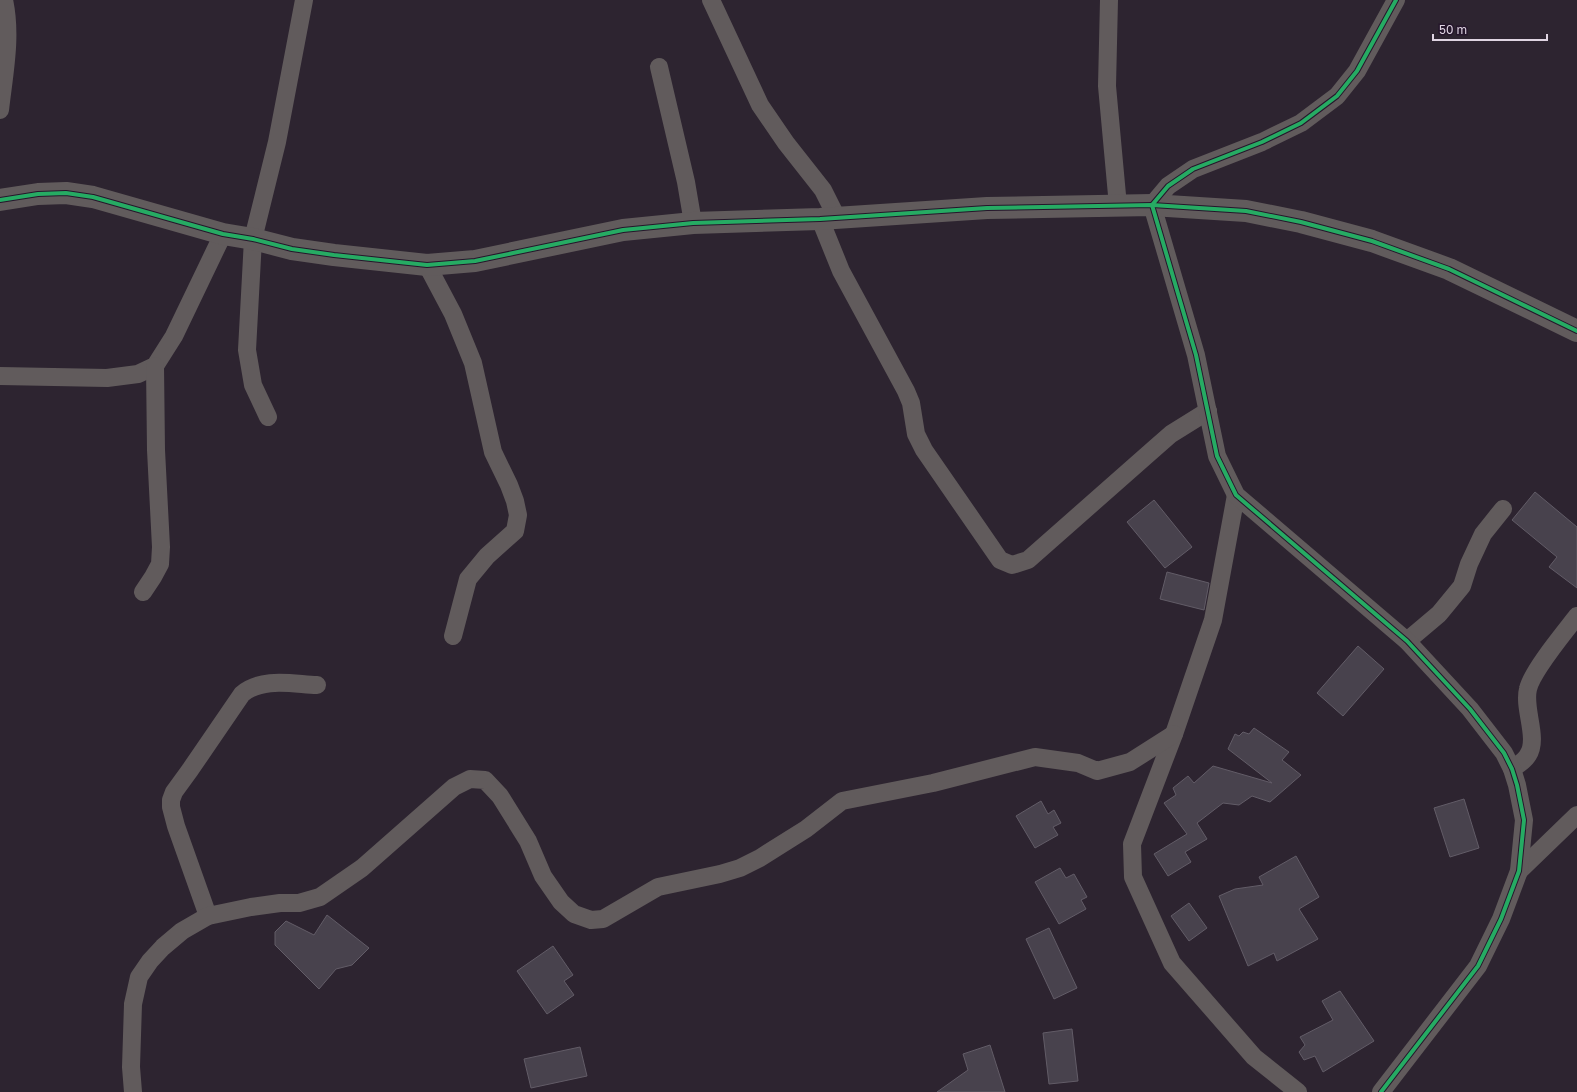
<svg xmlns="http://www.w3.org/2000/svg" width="1577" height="1092" font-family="'Golos Text',sans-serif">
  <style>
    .building { fill: #48424d; stroke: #625c67 }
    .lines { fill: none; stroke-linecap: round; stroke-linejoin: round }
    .minor { stroke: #615b5c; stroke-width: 18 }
    .tertiary { stroke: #615b5c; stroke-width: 22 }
    .cycleway-casing { stroke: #25162b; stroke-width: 6 }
    .cycleway { stroke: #26ab63; stroke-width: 4 }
  </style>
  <rect width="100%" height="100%" fill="#2d2430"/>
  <!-- building -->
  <g class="building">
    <polygon points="1535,492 1577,527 1577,588 1549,567 1557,557 1512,520"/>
    <polygon points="1154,500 1192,547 1165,568 1127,522"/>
    <polygon points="1167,572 1209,583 1204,610 1160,599"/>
    <polygon points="1358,646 1384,669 1343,716 1317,693"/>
    <polygon points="1254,728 1289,752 1282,760 1301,775 1270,802 1252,796 1239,805 1223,803 1197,823 1207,839 1185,852 1191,862 1168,876 1154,854 1187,834 1164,803 1176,795 1173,788 1188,776 1194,783 1213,766 1272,783 1228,749 1235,734 1239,736 1243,732 1249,734"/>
    <polygon points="1464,799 1479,848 1450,857 1434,808"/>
    <polygon points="1041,801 1048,814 1054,810 1061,823 1053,827 1058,835 1035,848 1016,816"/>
    <polygon points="1296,856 1319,897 1299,909 1318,939 1277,961 1274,953 1248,966 1219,896 1235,889 1263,885 1259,877"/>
    <polygon points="1060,868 1066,878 1074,874 1087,897 1081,900 1086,909 1059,924 1035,882"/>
    <polygon points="1189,903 1207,928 1189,941 1171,916"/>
    <polygon points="327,915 369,948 352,965 336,969 319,989 275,945 275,932 286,921 314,935"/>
    <polygon points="1049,928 1077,988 1054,999 1026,939"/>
    <polygon points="553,946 573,975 564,981 574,995 547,1014 517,971"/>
    <polygon points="1340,991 1374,1041 1323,1072 1315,1056 1304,1060 1299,1052 1305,1045 1300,1037 1333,1020 1322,1001"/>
    <polygon points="1072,1029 1078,1081 1049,1084 1043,1033"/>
    <polygon points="990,1045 1005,1092 937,1092 968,1070 963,1054"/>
    <polygon points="580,1047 587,1076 531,1088 524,1059"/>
  </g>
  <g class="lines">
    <!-- minor -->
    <g class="minor">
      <polyline points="711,0 760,105 786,143 823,190 837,218"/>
      <polyline points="1109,0 1107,86 1118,206"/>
      <polyline points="659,67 686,182 693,223"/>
      <path d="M0,110C4,74 12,36 4,0"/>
      <polyline points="820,219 841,271 906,391 911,403 916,434 924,450 1000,560 1012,565 1028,560 1155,448 1171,434 1208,411"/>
      <polyline points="427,265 453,314 473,363 493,452 509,485 515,501 518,515 515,531 487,556 468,579 453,636"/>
      <polyline points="0,376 107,378 138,374 155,366 174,336 223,234"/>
      <polyline points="268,417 253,385 247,350 253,239 277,142 304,0"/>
      <polyline points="1236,495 1213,620 1174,734 1132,844 1133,877 1172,963 1254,1057 1298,1092"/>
      <polyline points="143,592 153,577 160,564 161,547 156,450 155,366"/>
      <polyline points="1407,641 1439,614 1462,586 1469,564 1483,534 1503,509"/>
      <path d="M1512,769C1517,765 1525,761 1528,755C1539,738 1523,709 1528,689C1532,671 1564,633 1577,616"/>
      <polyline points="1519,871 1577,815"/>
      <path d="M208,916L176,826L171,807V800L174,792L190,770L242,694C262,677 292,684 317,685"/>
      <polyline points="133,1092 131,1067 133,1004 139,977 150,961 163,947 182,931 208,916 251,907 280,903 299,903 320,897 362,868 454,787 470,779 485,780 500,796 528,841 543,876 561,902 574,914 591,920 603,919 658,887 720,874 740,868 760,858 806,829 842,801 933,783 1035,757 1078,763 1097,771 1130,762 1174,734"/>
      <polyline points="1381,1092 1478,966 1501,919 1519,871 1524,820 1517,785 1512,769 1504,753 1470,709 1407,641 1236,495 1217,456 1196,355 1152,205 1168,186 1193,169 1262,142 1301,123 1337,96 1357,71 1396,0"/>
    </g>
    <!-- tertiary -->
    <polyline class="tertiary" points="0,200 38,194 66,193 93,197 223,234 253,239 292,249 334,255 427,265 475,261 623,230 693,223 820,219 987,208 1152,205 1246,211 1301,222 1372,241 1449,269 1577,331"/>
    <!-- cycleway casing -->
    <g class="cycleway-casing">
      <g id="cycleway">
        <polyline points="0,200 38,194 66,193 93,197 223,234 253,239 292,249 334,255 427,265 475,261 623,230 693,223 820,219 987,208 1152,205 1246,211 1301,222 1372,241 1449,269 1577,331"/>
        <polyline points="1381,1092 1478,966 1501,919 1519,871 1524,820 1517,785 1512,769 1504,753 1470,709 1407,641 1236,495 1217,456 1196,355 1152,205 1168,186 1193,169 1262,142 1301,123 1337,96 1357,71 1396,0"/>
      </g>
    </g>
    <!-- cycleway -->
    <use href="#cycleway" class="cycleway"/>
  </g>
  <!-- scale -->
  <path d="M1433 34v6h114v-6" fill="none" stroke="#dfd4e2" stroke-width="2"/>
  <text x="1439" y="34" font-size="12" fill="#dfd4e2" stroke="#25162b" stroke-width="3" paint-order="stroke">50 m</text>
</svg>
